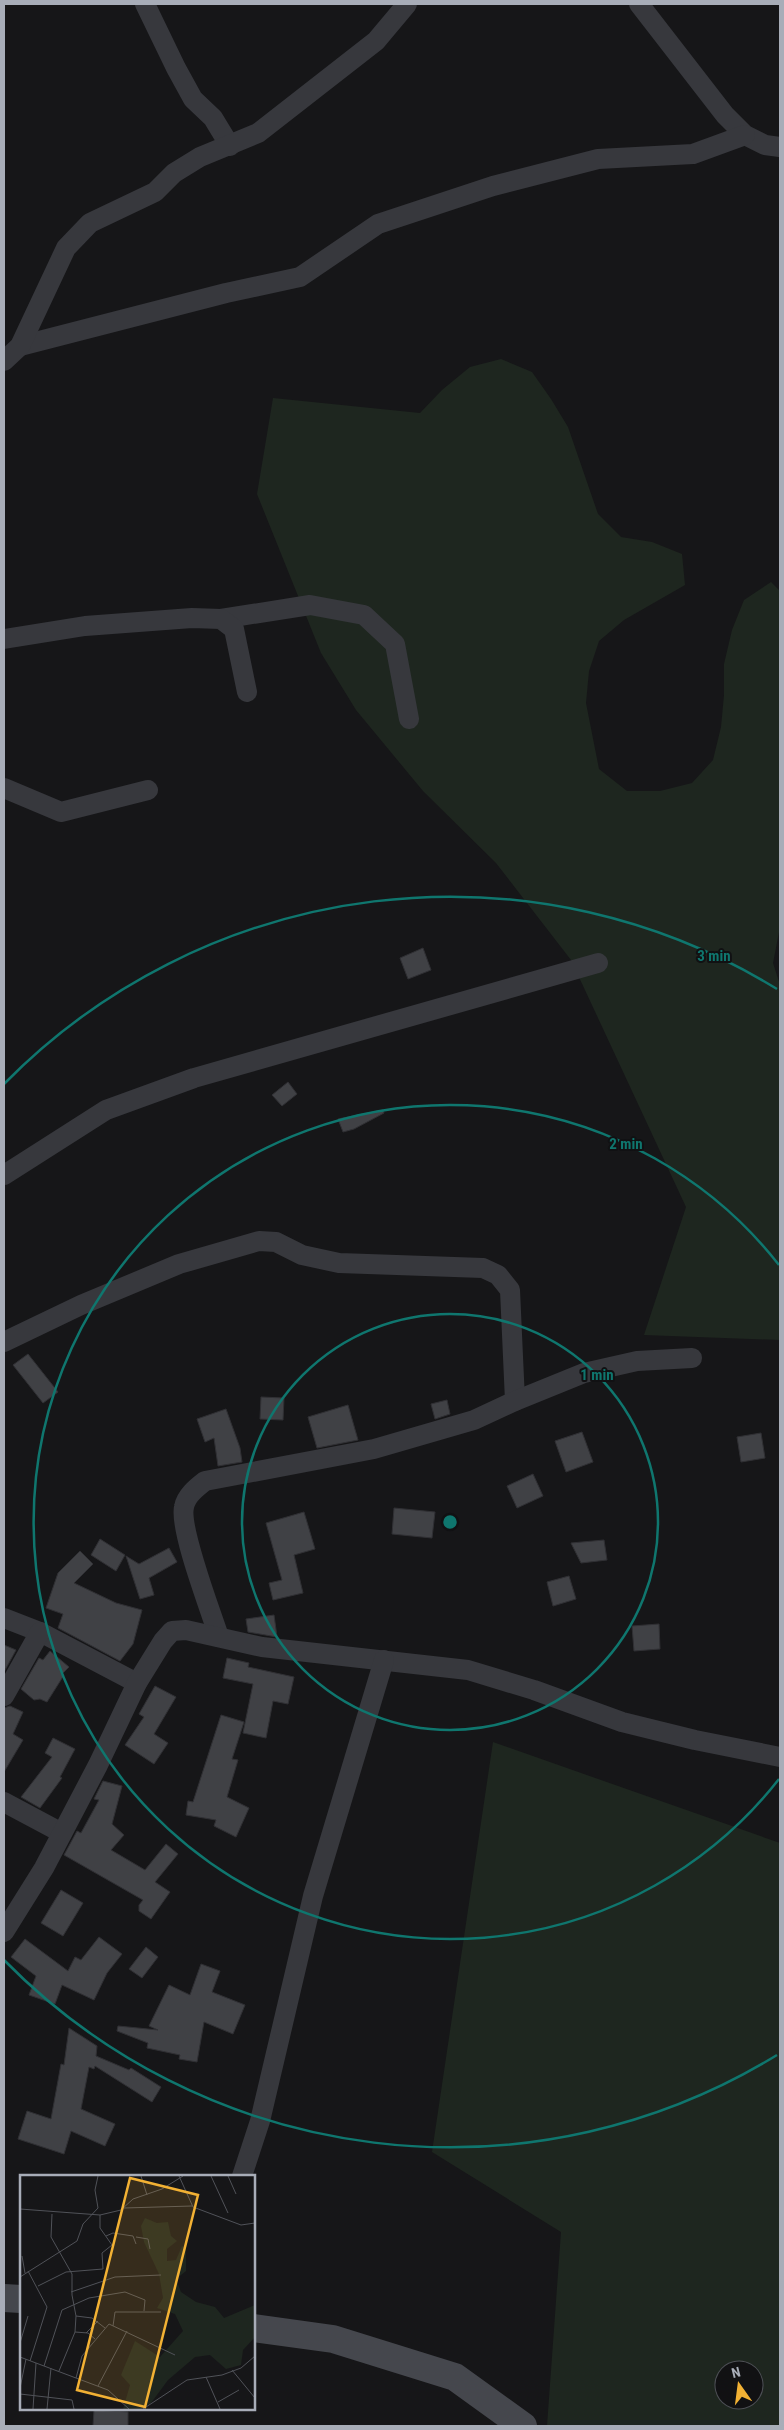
<svg xmlns="http://www.w3.org/2000/svg" width="784" height="2430" font-family="'Roboto Condensed',sans-serif">
  <style>
    .green { fill: #1e261f; fill-rule: evenodd }
    .building { fill: #404145; stroke: #303034 }
    .lines { fill: none; stroke-linecap: round; stroke-linejoin: round }
    .street { stroke: #37383d; stroke-width: 20 }
    .secondary { stroke: #45474d; stroke-width: 28 }
    .ring { fill: none; stroke: #0f766e; stroke-width: 2.5 }
    .inset-road { fill: none; stroke: #505258; stroke-width: 1 }
    .view { fill: #f2b134; fill-opacity: 0.15; stroke: #f2b134; stroke-width: 2.5 }
    .inset-edge { fill: none; stroke: #a8adb8; stroke-width: 2.5 }
    .centre { fill: #0f766e; stroke: #111113; stroke-width: 2.5 }
    .ring-label { font-size: 15px; text-anchor: middle; font-weight: bold; fill: #0f766e; stroke: #111113; stroke-width: 4; stroke-linejoin: round; paint-order: stroke }
  </style>
  <rect width="100%" height="100%" fill="#161618"/>
  <!-- green -->
  <g class="green">
    <polygon points="501,359 532,372 551,399 568,427 598,514 621,537 652,542 682,554 685,585 624,620 599,641 589,671 586,703 599,769 627,791 660,791 692,783 713,760 721,727 724,695 724,664 732,630 744,600 771,582 780,591 780,927 773,963 780,985 780,1340 644,1335 686,1207 571,960 496,863 423,791 356,710 321,653 257,494 273,398 420,413 442,390 470,367"/>
    <path d="M493,1742L780,1843V2426H547L561,2232L432,2152ZM724,2370H754V2400H724Z"/>
  </g>
  <!-- building -->
  <g class="building">
    <polygon points="423,948 431,970 408,979 400,958"/>
    <polygon points="288,1082 297,1094 282,1106 272,1095"/>
    <polygon points="383,1110 384,1113 354,1129 343,1132 338,1119"/>
    <polygon points="28,1354 58,1392 43,1403 13,1365"/>
    <polygon points="261,1397 284,1398 283,1420 260,1419"/>
    <polygon points="447,1400 450,1414 435,1419 431,1404"/>
    <polygon points="348,1405 358,1440 317,1448 308,1417"/>
    <polygon points="226,1409 240,1448 242,1462 218,1466 214,1438 205,1442 197,1419"/>
    <polygon points="582,1432 593,1462 566,1472 555,1441"/>
    <polygon points="761,1433 765,1458 741,1462 737,1437"/>
    <polygon points="533,1474 543,1496 517,1508 507,1486"/>
    <polygon points="394,1508 435,1512 432,1538 392,1534"/>
    <polygon points="304,1512 315,1549 294,1555 303,1593 273,1600 269,1583 282,1580 266,1523"/>
    <polygon points="100,1539 125,1555 116,1571 91,1555"/>
    <polygon points="604,1540 607,1560 581,1563 571,1543"/>
    <polygon points="169,1548 177,1562 149,1578 154,1595 140,1599 126,1556 139,1564"/>
    <polygon points="80,1551 93,1564 74,1583 116,1603 142,1610 133,1644 120,1661 58,1628 63,1614 46,1608 58,1573"/>
    <polygon points="569,1576 576,1599 553,1606 547,1582"/>
    <polygon points="274,1615 277,1637 248,1632 246,1619"/>
    <polygon points="659,1624 660,1649 634,1651 632,1626"/>
    <polygon points="4,1645 16,1650 4,1672"/>
    <polygon points="50,1651 69,1667 62,1674 64,1675 47,1702 40,1699 34,1700 21,1689 39,1658 43,1660"/>
    <polygon points="227,1658 249,1663 248,1667 294,1677 288,1704 273,1701 266,1738 243,1733 253,1684 223,1678"/>
    <polygon points="155,1686 176,1697 154,1734 168,1743 154,1764 125,1745 144,1717 139,1714"/>
    <polygon points="10,1706 23,1712 13,1734 23,1740 4,1772 4,1708"/>
    <polygon points="221,1715 244,1722 232,1759 238,1760 227,1797 249,1808 236,1837 214,1826 216,1820 186,1815 188,1801 193,1802"/>
    <polygon points="53,1738 75,1749 60,1777 62,1778 40,1808 21,1797 52,1757 45,1753"/>
    <polygon points="103,1781 122,1786 112,1824 124,1835 111,1850 145,1870 166,1844 178,1854 155,1882 170,1892 151,1919 139,1911 139,1905 143,1900 64,1855 77,1831 81,1833 99,1800 94,1799"/>
    <polygon points="61,1890 83,1903 63,1936 41,1923"/>
    <polygon points="99,1937 122,1954 107,1973 94,2000 62,1985 55,2004 29,1995 36,1976 11,1957 25,1939 68,1971 75,1957 81,1960"/>
    <polygon points="146,1947 158,1957 142,1978 129,1969"/>
    <polygon points="201,1964 220,1971 212,1992 245,2005 233,2034 204,2022 197,2062 179,2059 180,2055 147,2048 148,2043 117,2031 118,2026 158,2030 149,2026 169,1985 190,1995"/>
    <polygon points="69,2028 97,2046 96,2056 129,2070 131,2068 161,2087 152,2102 95,2066 94,2069 89,2067 81,2109 115,2124 105,2146 71,2131 64,2154 18,2139 27,2111 51,2119 61,2064 64,2065"/>
    <polygon points="94,2410 128,2412 128,2426 93,2426"/>
  </g>
  <g class="lines">
    <!-- street -->
    <g class="street">
      <polyline points="145,4 176,68 193,99 213,118 230,146"/>
      <polyline points="639,4 725,115 745,135 765,145 780,147"/>
      <polyline points="20,346 226,293 300,277 378,224 493,186 598,159 693,154 745,135"/>
      <polyline points="4,361 20,346 66,248 90,223 155,192 174,173 200,157 258,133 376,41 407,4"/>
      <polyline points="221,619 310,605 364,615 395,644 409,719"/>
      <polyline points="4,639 85,626 192,618 221,619 234,629 247,692"/>
      <polyline points="4,788 61,812 148,790"/>
      <polyline points="4,1175 106,1110 194,1078 598,963"/>
      <polyline points="4,1342 81,1305 179,1264 259,1241 276,1242 302,1255 339,1263 483,1268 498,1275 510,1290 515,1401"/>
      <polyline points="4,1618 40,1632 137,1683"/>
      <path d="M219,1637C211,1612 179,1529 184,1507C186,1496 196,1488 205,1481L374,1449L474,1420L515,1401L584,1373L637,1361L692,1358"/>
      <polyline points="4,1696 40,1632"/>
      <polyline points="4,1802 62,1833"/>
      <polyline points="4,1932 44,1868 98,1765 137,1683 163,1641 172,1631 186,1630 262,1647 468,1670 534,1690 622,1722 695,1740 780,1757"/>
      <polyline points="242,2176 260,2121 313,1896 384,1660"/>
    </g>
    <!-- secondary -->
    <g class="secondary">
      <polyline points="4,2298 21,2299"/>
      <polyline points="254,2328 333,2339 455,2377 523,2426"/>
    </g>
  </g>
  <!-- distance rings -->
  <g class="ring">
    <circle cx="450" cy="1522" r="208"/>
    <path d="M779 1779A417 417 0 1 1 779 1265"/>
    <path d="M777 2055A625 625 0 0 1 4 1960M4 1084A625 625 0 0 1 777 989"/>
  </g>
  <!-- overview -->
  <g transform="translate(20 2175)">
    <rect width="235" height="235" fill="#161618"/>
    <path d="M125,43L137,48L148,47L151,61L157,66L147,74V86L156,85L162,71L166,73V96L156,104L161,117L176,127L195,132L204,143L235,130V162L223,175L221,190L206,194L190,180L175,182L148,205L131,228L122,234H103L110,210L101,200L115,166L140,182L163,156L155,139L137,133L143,123L139,99L124,67L121,51Z" fill="#1e261f"/>
    <path class="inset-road" d="M121,1L127,20M159,1L173,32L221,50L235,48M191,1L208,38M208,1L216,19M104,33L172,31M0,34L80,40L101,35L113,24L142,14L163,1M32,39L31,62L52,99V120L56,141L55,157L39,196M86,61L93,58L113,61L116,69M116,62L128,64L130,74M2,81L5,98M8,96L27,132L10,186M0,102L57,66L63,49L78,33L75,15L78,1M18,111L46,97L83,94L82,78L92,70L80,53V40M51,117L95,102L141,100M56,141L72,143L85,153M93,151L95,137H141M55,157L68,158L75,164M66,158L78,146M0,168L8,141M0,182L88,215L109,234M24,191L42,135L69,123L105,117L125,125L124,136M212,195L235,223M186,202L200,234M56,203L62,181L89,149L155,180M78,211L107,156M0,213L6,184M0,219L52,225L54,234M198,227L219,215M13,234L16,188M27,234L31,193M123,234L167,205L202,200L221,193L235,181"/>
    <path class="view" d="M110,3L178,20L125,232L57,215Z"/>
    <rect width="235" height="235" class="inset-edge"/>
  </g>
  <circle cx="450" cy="1522" r="8" class="centre"/>
  <g class="ring-label">
    <text x="714" y="961">3 min</text>
    <text x="626" y="1149">2 min</text>
    <text x="597" y="1380">1 min</text>
  </g>
  <!-- border -->
  <rect width="784" height="2430" fill="none" stroke="#a8adb8" stroke-width="10"/>
  <!-- north arrow -->
  <g transform="translate(739 2385) rotate(346)"><circle r="24" fill="#111113" stroke="#4d4f55"/>
  <path d="M0-4L9 19L0 12L-9 19Z" fill="#f2b134"/>
  <text y="-8" font-size="14" font-weight="bold" text-anchor="middle" fill="#a8adb8">N</text>
  </g>
</svg>
